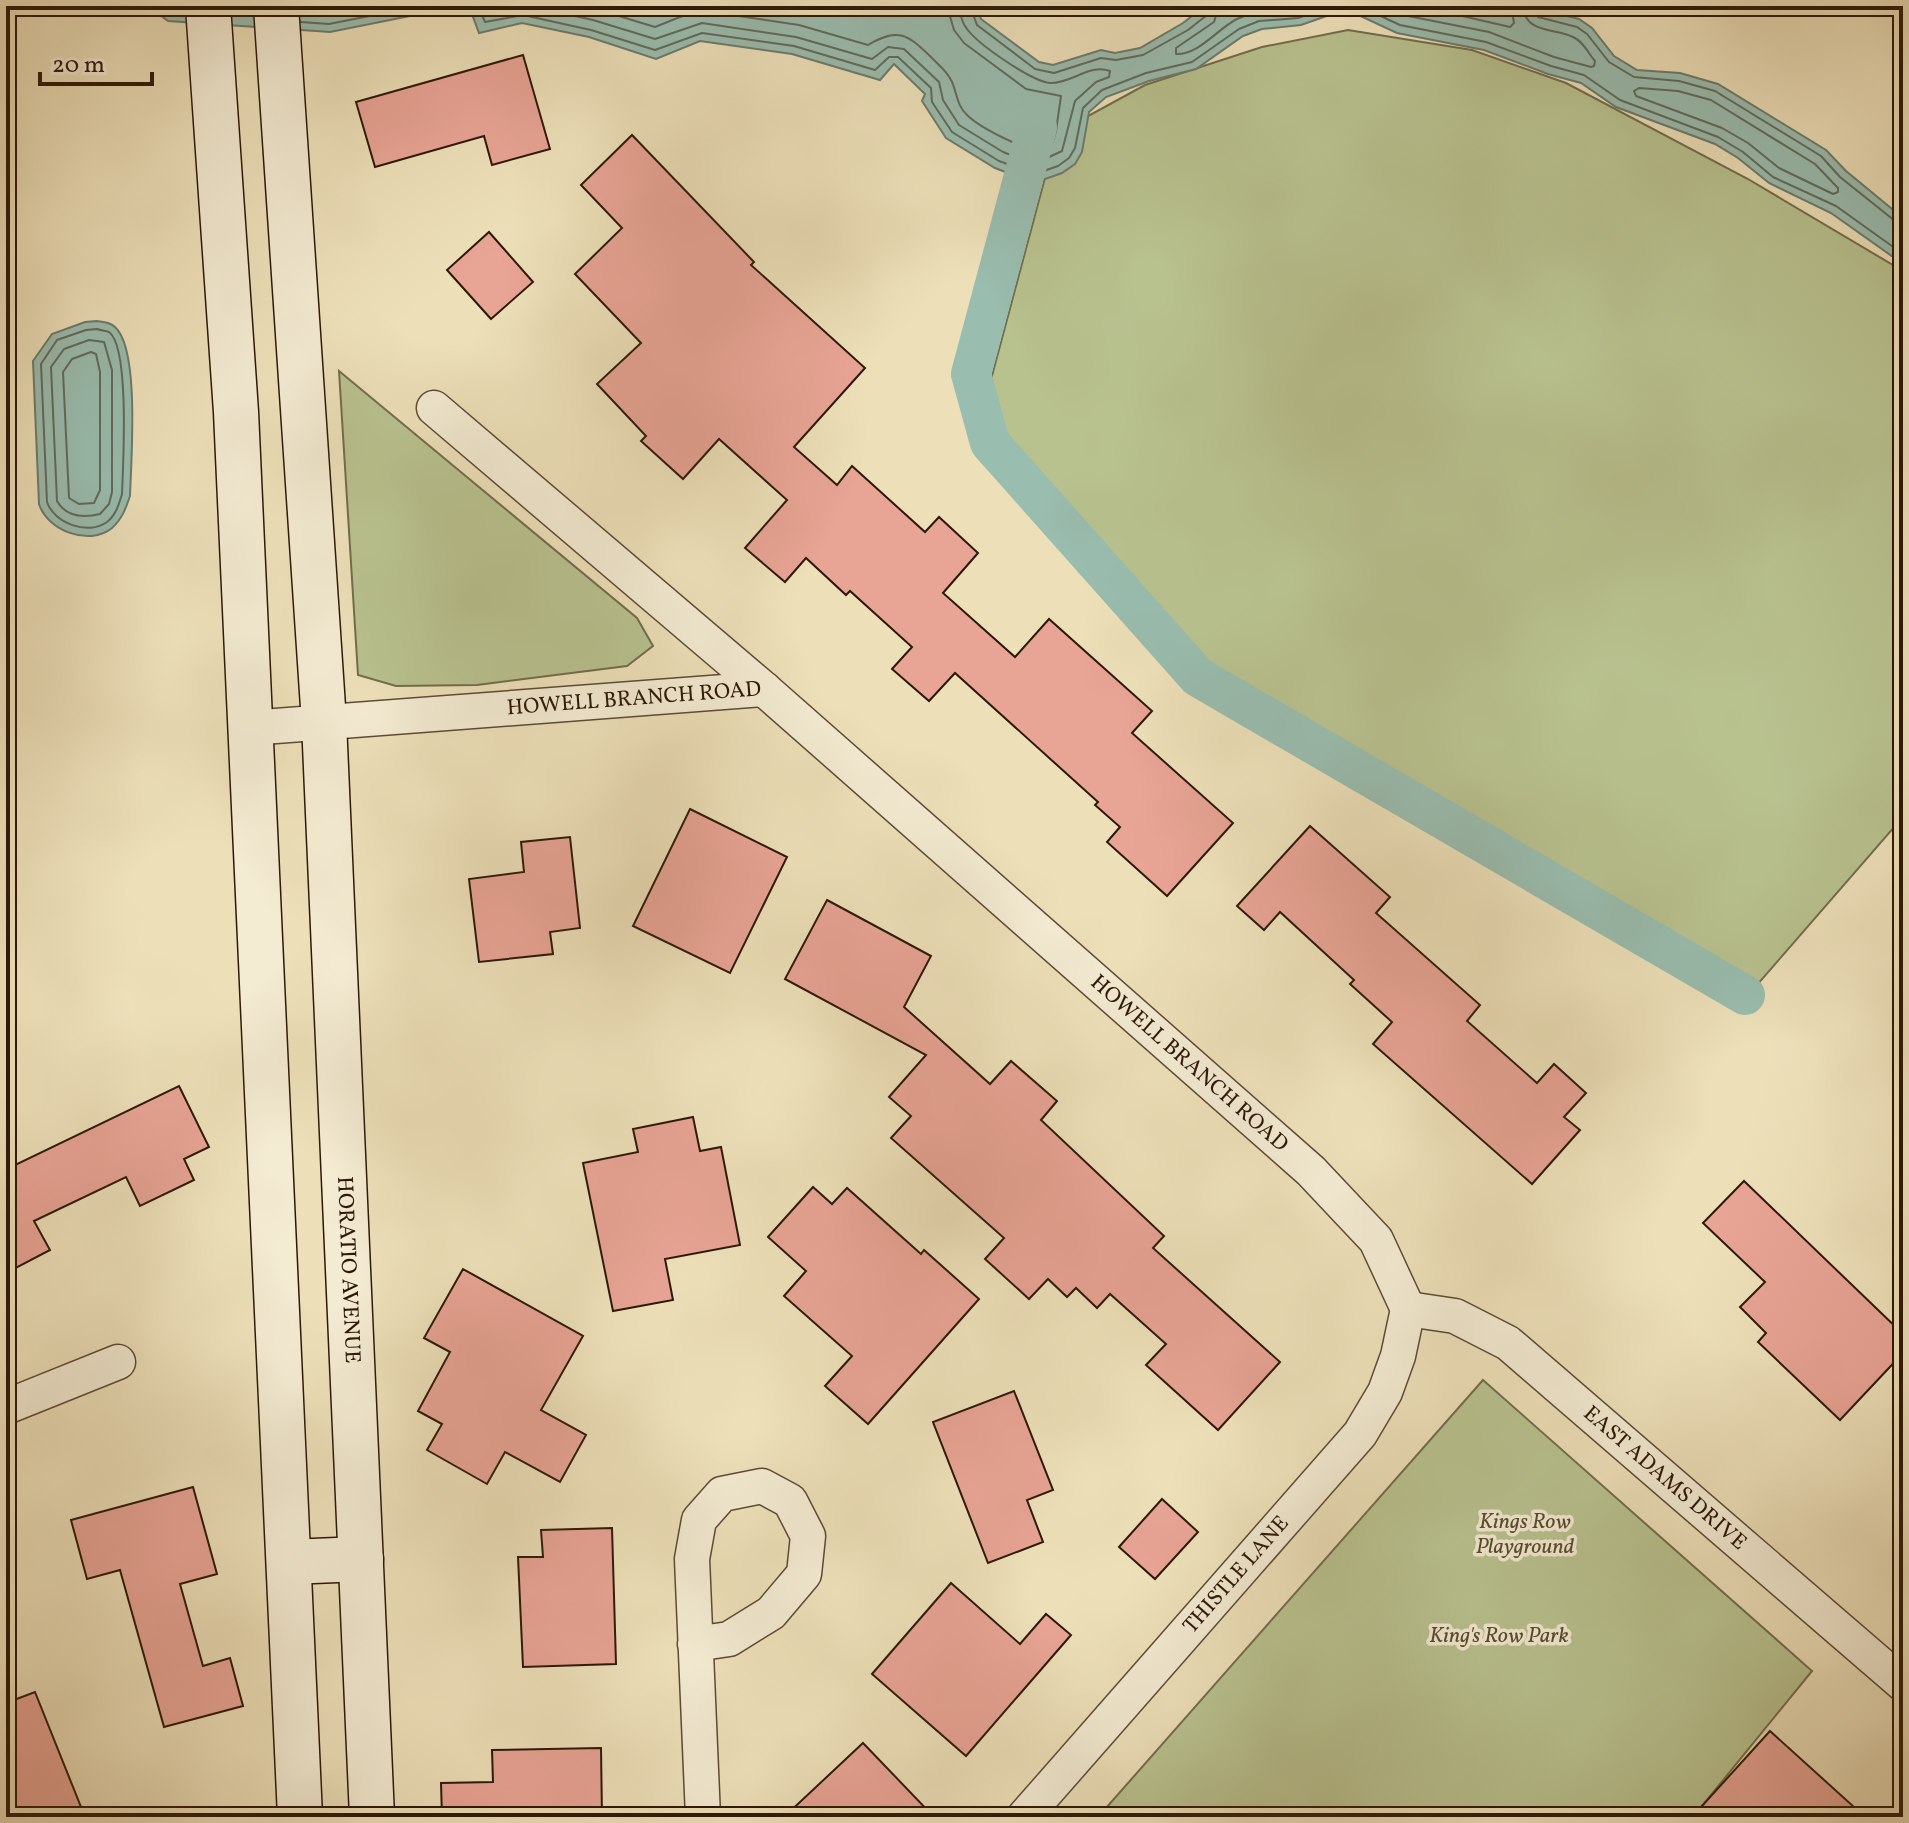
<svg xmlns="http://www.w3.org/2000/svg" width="1909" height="1823" font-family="Vollkorn,serif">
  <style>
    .green { fill: #b8c28f; stroke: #726d4c; stroke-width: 2 }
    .water { fill: #99bdaf; stroke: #6e7b6c; stroke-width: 2 }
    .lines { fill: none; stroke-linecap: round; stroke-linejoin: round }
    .shore { stroke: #636a5c; stroke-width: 2 }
    .canal { stroke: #99bdaf; stroke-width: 40 }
    .building { fill: #e8a495; stroke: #2d1808; stroke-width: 2 }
    .minor-casing { stroke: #5d4a34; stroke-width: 37 }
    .secondary-casing { stroke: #2d1808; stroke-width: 47 }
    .minor { stroke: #f3ebd2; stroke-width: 34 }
    .secondary { stroke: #f3ebd2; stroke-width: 44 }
    .labels { text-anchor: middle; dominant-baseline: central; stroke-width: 7; stroke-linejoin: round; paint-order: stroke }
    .street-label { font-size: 22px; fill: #2d1808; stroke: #f3ebd2 }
    .park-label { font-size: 22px; font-style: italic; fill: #574b30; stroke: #f3ebd2 }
  </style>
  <rect width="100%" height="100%" fill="#ede0b9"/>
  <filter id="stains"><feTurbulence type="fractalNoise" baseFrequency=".0025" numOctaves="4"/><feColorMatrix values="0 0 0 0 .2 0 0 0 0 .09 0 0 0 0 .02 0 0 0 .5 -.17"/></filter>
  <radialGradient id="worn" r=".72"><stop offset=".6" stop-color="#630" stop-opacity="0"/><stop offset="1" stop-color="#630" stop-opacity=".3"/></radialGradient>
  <!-- green -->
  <g class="green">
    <polygon points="1348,30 1472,50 1566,83 1748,179 1903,271 1903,817 1743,1001 1200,678 978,428 1057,133 1145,85 1262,47"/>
    <polygon points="339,371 637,618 653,646 627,666 477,685 396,686 358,675"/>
    <polygon points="1483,1380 1812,1671 1693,1817 1117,1817 1106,1808"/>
  </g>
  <!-- water -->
  <g class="water">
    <polygon points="148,6 460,6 330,32 168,21"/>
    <polygon points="469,6 977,6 981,19 1039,62 1053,65 1101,50 1115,53 1140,48 1183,23 1205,6 1528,6 1579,19 1592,28 1614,56 1637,70 1680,73 1718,84 1826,150 1846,171 1903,218 1903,264 1831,213 1769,183 1738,158 1715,144 1616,107 1581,83 1548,74 1484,50 1397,33 1352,12 1338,12 1301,25 1262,29 1243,36 1196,69 1149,81 1106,97 1089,112 1082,152 1075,164 1062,173 1034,183 995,168 946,138 922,101 925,94 894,64 880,80 792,54 700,41 656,59 589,37 522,23 479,33"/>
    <path d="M97,321C104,322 110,322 115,327C140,349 131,461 130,496C126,508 122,519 112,528C89,547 47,530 39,504L33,361L52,334L85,322Z"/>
  </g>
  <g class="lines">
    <!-- shore -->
    <g class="shore">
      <polyline points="478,6 485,22 523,15 591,30 655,50 702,33 794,46 875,70 889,57 898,57 931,88 932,102 952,132 999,161 1035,174 1058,166 1069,158 1075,148 1083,108 1102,90 1146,73 1192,62 1239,29 1259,21 1298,18 1330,6"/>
      <path d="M529,6L593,20L655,39L702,23L796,37L872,59L888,47L904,49L939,82L943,100L959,125L1003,152L1034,164L1062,151L1075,101L1096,82L1109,77L1110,71C1090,63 1071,84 1050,83C1031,81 979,45 967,29C962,23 960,14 959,6"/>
      <path d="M586,6L655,27L690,13L705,11L799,25L868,45C899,27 907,34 932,58C939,65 948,72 952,82C957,93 957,106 967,115C980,128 1016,144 1033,151L1052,144L1056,131L1061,96L1026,89L964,43L954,30L947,6"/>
      <polyline points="970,6 977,25 1035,69 1054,73 1101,58 1116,60 1143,55 1188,30 1207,15 1209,6"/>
      <path d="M1219,6L1214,22L1176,48V54C1199,55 1217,29 1237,19C1257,9 1279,14 1300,6"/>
      <polyline points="1359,6 1400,25 1486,42 1551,66 1584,75 1620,100 1718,137 1743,152 1773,177 1836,206 1903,254"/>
      <path d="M1382,6L1403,15L1489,32L1554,57L1591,67L1594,66L1595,61C1588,53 1583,41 1573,37C1555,28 1525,34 1523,6"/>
      <polyline points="1419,6 1510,27 1514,23 1511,6"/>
      <polyline points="1533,6 1538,17 1577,27 1587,34 1609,62 1634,77 1679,81 1715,91 1821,156 1840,177 1895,221 1903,223"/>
      <polyline points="301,22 329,24 420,6"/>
      <polygon points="1639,88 1678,91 1711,100 1815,164 1838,188 1838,192 1833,194 1779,168 1748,143 1722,128 1636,96 1634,91"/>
      <path d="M97,329C100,330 106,331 109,332C130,347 123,466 122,494C119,504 116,515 107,522C88,536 54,523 47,502L41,364L57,340L86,330Z"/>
      <path d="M89,340L104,342L112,370V492L109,504L100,514C83,518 66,517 57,501L51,367L64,349Z"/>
      <polygon points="91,352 96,354 100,372 100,490 94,503 79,504 69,498 63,372 72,359"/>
    </g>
    <!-- canal -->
    <polyline class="canal" points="1037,127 971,374 990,443 1198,677 1745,995"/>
  </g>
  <!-- building -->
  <g class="building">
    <polygon points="523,55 550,149 492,165 484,136 375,167 356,102"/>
    <polygon points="632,135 754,262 751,265 865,368 794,447 837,485 852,466 925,532 939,517 978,553 943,593 1015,657 1049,619 1152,711 1132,733 1233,823 1167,896 1107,842 1120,827 1095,805 1098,802 955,673 929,701 892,669 912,647 850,591 846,595 806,558 785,582 745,548 787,500 719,439 683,479 641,441 646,436 597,384 641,343 575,274 622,228 581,185"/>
    <polygon points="489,232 533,282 491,319 447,270"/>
    <polygon points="690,809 787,857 730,973 633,926"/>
    <polygon points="1310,826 1390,897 1376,913 1480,1005 1467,1021 1537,1083 1554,1064 1586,1093 1564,1117 1580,1130 1532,1184 1373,1044 1392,1022 1350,984 1354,980 1280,912 1264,930 1237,906"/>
    <polygon points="570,837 580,928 550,932 553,954 479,962 469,879 524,872 521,842"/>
    <polygon points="827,900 931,956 904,1007 990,1084 1011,1061 1057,1101 1041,1120 1164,1236 1153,1248 1280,1362 1218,1430 1146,1365 1166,1344 1110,1294 1097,1308 1076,1288 1067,1297 1048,1279 1029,1299 985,1259 1004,1238 891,1138 911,1116 889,1097 926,1055 785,979"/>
    <polygon points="179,1086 209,1147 184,1159 194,1180 140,1206 126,1177 34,1221 50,1250 6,1273 6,1167 7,1169"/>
    <polygon points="693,1117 700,1151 721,1147 740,1245 665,1259 673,1300 613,1311 583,1163 638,1152 633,1129"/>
    <polygon points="1744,1181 1903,1334 1903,1353 1840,1420 1758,1342 1766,1333 1740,1307 1765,1282 1703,1223"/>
    <polygon points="813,1187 832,1204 847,1188 921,1254 924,1250 979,1299 868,1424 825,1386 852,1356 784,1296 806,1271 768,1237"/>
    <polygon points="463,1269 583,1336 541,1410 586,1435 560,1482 505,1452 487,1484 427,1450 442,1424 418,1411 450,1352 424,1338"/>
    <polygon points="1014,1391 1053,1490 1027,1500 1043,1542 988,1563 933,1422"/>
    <polygon points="193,1487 217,1574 180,1584 203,1666 230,1658 243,1706 164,1727 120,1570 87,1579 71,1520"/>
    <polygon points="1162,1499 1198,1532 1155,1579 1119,1547"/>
    <polygon points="612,1528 616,1664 523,1667 518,1557 543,1557 541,1530"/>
    <polygon points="951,1583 1020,1644 1046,1614 1071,1635 966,1756 872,1674"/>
    <polygon points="35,1692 85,1817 6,1817 6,1703"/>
    <polygon points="1770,1731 1865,1817 1692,1817"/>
    <polygon points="863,1743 934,1817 784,1817"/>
    <polygon points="601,1748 602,1817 442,1817 441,1783 493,1782 492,1750"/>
  </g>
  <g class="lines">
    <!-- minor casing -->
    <g class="minor-casing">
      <g id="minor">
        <path id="s1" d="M434,408L764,689L1311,1171L1376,1240L1408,1309"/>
        <path id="s2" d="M249,728L764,689"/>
        <path id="s3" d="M1408,1309L1455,1316L1508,1343L1903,1684"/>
        <polyline points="6,1407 118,1362"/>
        <polyline points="695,1644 729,1639 771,1613 804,1574 808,1536 790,1501 762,1486 722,1494 699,1520 692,1559 703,1817"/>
        <path id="s4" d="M1024,1817L1360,1434L1385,1392L1398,1356L1408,1309"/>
      </g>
    </g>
    <!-- secondary casing -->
    <g class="secondary-casing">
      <g id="secondary">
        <polyline points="208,6 236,412 300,1817"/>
        <path id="s5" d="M276,6L324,722L372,1817"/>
        <polyline points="289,1562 361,1559"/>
      </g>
    </g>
    <!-- minor -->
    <use href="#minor" class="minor"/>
    <!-- secondary -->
    <use href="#secondary" class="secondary"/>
  </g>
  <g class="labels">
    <!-- street labels -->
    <g class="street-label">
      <text stroke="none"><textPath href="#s2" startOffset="386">HOWELL BRANCH ROAD</textPath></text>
      <text stroke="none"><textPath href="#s1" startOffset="1000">HOWELL BRANCH ROAD</textPath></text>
      <text stroke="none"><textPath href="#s5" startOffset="1266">HORATIO AVENUE</textPath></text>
      <text stroke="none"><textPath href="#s3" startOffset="314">EAST ADAMS DRIVE</textPath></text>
      <text stroke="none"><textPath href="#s4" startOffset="322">THISTLE LANE</textPath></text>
    </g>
    <!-- park labels -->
    <g class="park-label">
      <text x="1525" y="1522">Kings Row<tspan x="1525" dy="25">Playground</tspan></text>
      <text x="1499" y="1636">King's Row Park</text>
    </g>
  </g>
  <!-- margin -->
  <rect width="1909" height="1823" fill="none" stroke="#ede0b9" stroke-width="32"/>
  <rect x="8" y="8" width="1893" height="1807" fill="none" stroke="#2d1808" stroke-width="4"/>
  <rect x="16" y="16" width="1877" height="1791" fill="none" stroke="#2d1808" stroke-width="2"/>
  <!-- scale -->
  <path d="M40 72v12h112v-12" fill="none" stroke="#2d1808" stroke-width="4"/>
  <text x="52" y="72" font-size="24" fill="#2d1808" stroke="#f3ebd2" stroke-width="6" paint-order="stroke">20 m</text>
  <rect width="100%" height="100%" filter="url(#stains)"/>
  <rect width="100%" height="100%" fill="url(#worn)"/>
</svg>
